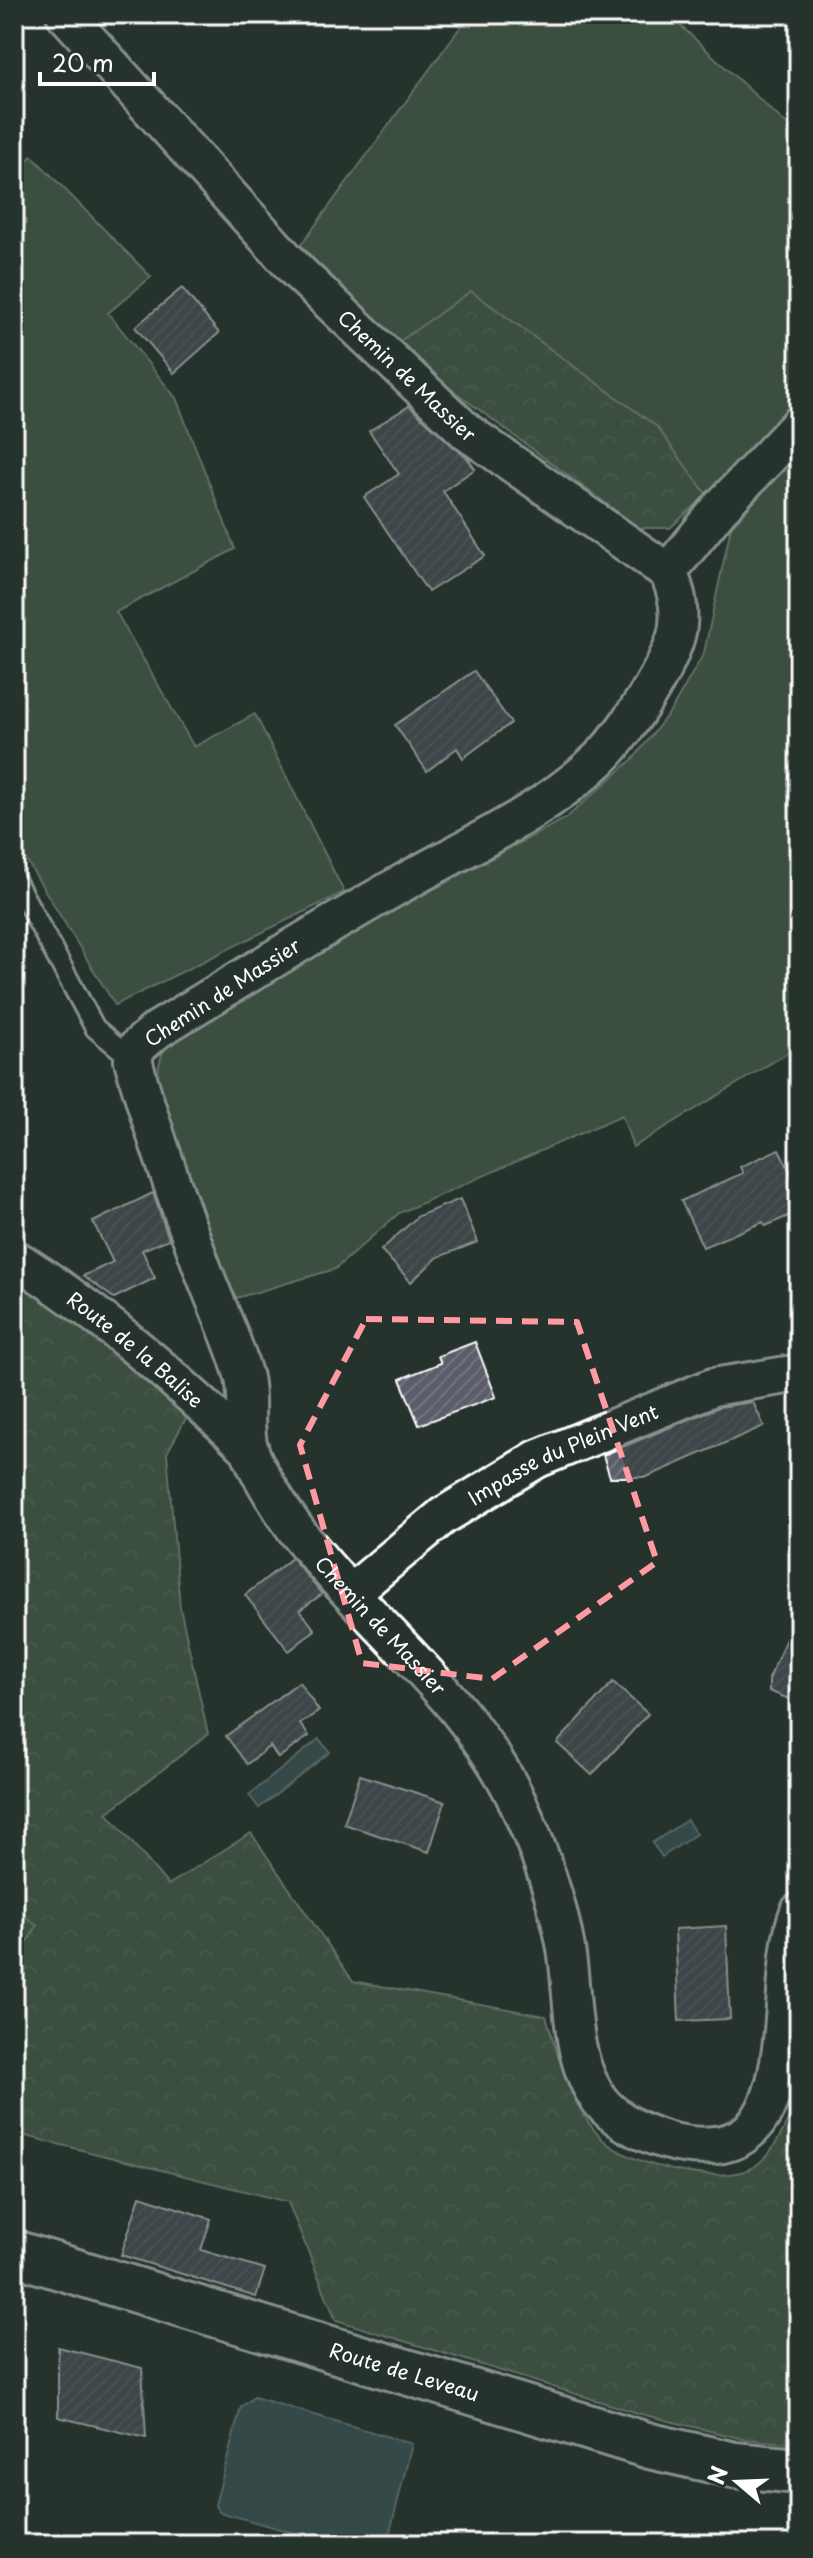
<svg xmlns="http://www.w3.org/2000/svg" width="813" height="2558" font-family="'Playpen Sans',sans-serif">
  <style>
    .grass { fill: #567056; stroke: #aab8aa; stroke-width: 2 }
    .forest { fill: url(#forest-crowns); stroke: #aab8aa; stroke-width: 2 }
    .water { fill: #46656c; stroke: #90a3a7; stroke-width: 2 }
    .building { fill: url(#building-hatch); stroke: #fff; stroke-width: 2 }
    .lines { fill: none; stroke-linecap: round; stroke-linejoin: round }
    .service-casing { stroke: #fff; stroke-width: 24 }
    .minor-casing { stroke: #fff; stroke-width: 42 }
    .tertiary-casing { stroke: #fff; stroke-width: 50 }
    .service { stroke: #26332d; stroke-width: 18 }
    .minor { stroke: #26332d; stroke-width: 36 }
    .tertiary { stroke: #26332d; stroke-width: 44 }
    .marked { fill: none; stroke: #ff9aa2; stroke-width: 6; stroke-dasharray: 16 10; stroke-linejoin: round }
    .labels { text-anchor: middle; dominant-baseline: central; stroke-width: 8; stroke-linejoin: round; paint-order: stroke }
    .street-label { font-size: 20px; fill: #fff; stroke: #26332d }
  </style>
  <defs>
    <pattern id="forest-crowns" width="20" height="18" patternUnits="userSpaceOnUse" patternTransform="scale(2)"><rect width="20" height="18" fill="#567056"/><path d="M2 6a3 3 0 1 1 6 0M12 15a3 3 0 1 1 6 0" fill="none" stroke="#6f856f"/></pattern>
    <pattern id="building-hatch" width="6" height="6" patternUnits="userSpaceOnUse" patternTransform="scale(2)"><rect width="6" height="6" fill="#5a5d6a"/><path d="M-1 1l2-2M0 6l6-6M5 7l2-2" fill="none" stroke="#737580"/></pattern>
  </defs>
  <rect width="100%" height="100%" fill="#26332d"/>
  <filter id="ink" filterUnits="userSpaceOnUse"><feTurbulence type="fractalNoise" baseFrequency=".0125" numOctaves="2"/><feDisplacementMap in="SourceGraphic" scale="16" xChannelSelector="R" yChannelSelector="G"/><feConvolveMatrix kernelMatrix="1 2 1 2 8 2 1 2 1" color-interpolation-filters="sRGB"/></filter>
  <g filter="url(#ink)">
    <!-- grass -->
    <g class="grass">
      <polygon points="470,14 668,14 799,136 799,402 707,495 656,426 393,346 301,245"/>
      <polygon points="32,156 151,277 108,313 176,398 235,549 116,612 194,747 255,714 344,892 115,1005 14,840 14,172"/>
      <path d="M799,453V1046L633,1147L622,1115L399,1213L335,1269L233,1299L159,1104C155,1073 158,1055 176,1028L566,818L634,758L672,709L704,653L731,527Z"/>
      <polygon points="14,1906 37,1926 14,1965"/>
    </g>
    <!-- forest -->
    <g class="forest">
      <polygon points="471,291 656,426 707,495 670,528 639,528 393,346"/>
      <path d="M14,1277L111,1344L190,1411L167,1453L180,1607L208,1734L107,1813L168,1885L251,1833L353,1981L546,2016C559,2059 570,2106 602,2139C629,2166 728,2190 759,2163C779,2147 789,2117 799,2094V2444L743,2439L641,2414L336,2320L288,2202L14,2133V1965L37,1926L14,1906Z"/>
    </g>
    <!-- water -->
    <g class="water">
      <polygon points="319,1739 330,1752 259,1808 249,1795"/>
      <polygon points="687,1820 696,1834 662,1857 652,1843"/>
      <polygon points="254,2397 412,2444 387,2544 334,2544 219,2512 215,2505 241,2407"/>
    </g>
    <!-- building -->
    <g class="building">
      <polygon points="182,288 219,333 174,373 135,327"/>
      <polygon points="409,406 468,459 475,469 443,491 485,556 428,592 364,497 399,474 369,431"/>
      <polygon points="474,671 511,723 463,758 457,748 427,771 395,725"/>
      <polygon points="779,1149 799,1190 799,1211 766,1226 763,1222 703,1247 681,1201 743,1173 740,1167"/>
      <polygon points="153,1193 169,1239 142,1250 155,1278 114,1298 83,1276 113,1262 93,1222"/>
      <polygon points="460,1199 478,1242 438,1257 411,1282 381,1250 418,1216"/>
      <polygon points="475,1342 496,1397 419,1425 400,1379 441,1363 438,1356"/>
      <polygon points="753,1402 764,1426 647,1477 610,1477 603,1455 719,1407"/>
      <polygon points="292,1558 322,1594 300,1610 315,1630 289,1651 245,1595"/>
      <polygon points="799,1608 799,1703 769,1691 769,1679"/>
      <polygon points="299,1682 319,1711 300,1724 309,1736 278,1758 270,1746 247,1764 226,1736"/>
      <polygon points="613,1682 648,1714 592,1775 557,1743"/>
      <polygon points="360,1775 445,1802 429,1852 344,1824"/>
      <polygon points="726,1926 730,2019 679,2021 675,1929"/>
      <polygon points="140,2196 211,2219 201,2250 265,2269 256,2297 121,2255"/>
      <polygon points="58,2347 142,2368 146,2438 58,2417"/>
    </g>
    <g class="lines">
      <!-- service casing -->
      <g class="service-casing">
        <polyline id="service" points="14,878 95,1028 133,1060"/>
      </g>
      <!-- minor casing -->
      <g class="minor-casing">
        <g id="minor">
          <path id="s1" d="M65,14L296,270L467,432L668,572C676,590 680,605 678,625C676,658 623,737 598,760C545,811 472,844 408,880C323,928 240,979 157,1030L137,1047L133,1060C153,1133 179,1205 205,1275C218,1309 235,1344 244,1378C249,1401 243,1426 249,1448C255,1469 283,1512 296,1530C366,1622 468,1696 518,1803C538,1847 556,1895 565,1943C575,1994 567,2059 601,2102C627,2134 698,2158 737,2139C800,2108 775,1968 799,1912"/>
          <polyline points="668,572 720,508 799,425"/>
          <path id="s2" d="M14,1258C100,1312 177,1380 250,1450"/>
          <path id="s3" d="M352,1592L443,1516L537,1459L713,1387L799,1373"/>
        </g>
      </g>
      <!-- tertiary casing -->
      <g class="tertiary-casing">
        <g id="tertiary">
          <path id="s4" d="M14,2253L650,2446L734,2465L799,2471"/>
        </g>
      </g>
      <!-- service -->
      <use href="#service" class="service"/>
      <!-- minor -->
      <use href="#minor" class="minor"/>
      <!-- tertiary -->
      <use href="#tertiary" class="tertiary"/>
    </g>
  </g>
  <!-- marked area -->
  <path d="M0 0H813V2558H0ZM366,1319L577,1322L657,1562L492,1679L362,1663L300,1445Z" fill="#26332d" fill-opacity=".55" fill-rule="evenodd"/>
  <path class="marked" d="M366,1319L577,1322L657,1562L492,1679L362,1663L300,1445Z"/>
  <g class="labels">
    <!-- street labels -->
    <g class="street-label">
      <text stroke="none"><textPath href="#s1" startOffset="498">Chemin de Massier</textPath></text>
      <text transform="translate(222 992) rotate(-33)">Chemin de Massier</text>
      <text stroke="none"><textPath href="#s2" startOffset="152">Route de la Balise</textPath></text>
      <text stroke="none"><textPath href="#s3" startOffset="254">Impasse du Plein Vent</textPath></text>
      <text stroke="none"><textPath href="#s1" startOffset="2226">Chemin de Massier</textPath></text>
      <text stroke="none"><textPath href="#s4" startOffset="408">Route de Leveau</textPath></text>
    </g>
  </g>
  <!-- margin -->
  <rect width="813" height="2558" fill="none" stroke="#26332d" stroke-width="48"/>
  <rect x="24" y="24" width="765" height="2510" fill="none" stroke="#fff" stroke-width="3" filter="url(#ink)"/>
  <!-- north arrow -->
  <g transform="translate(737 2482) rotate(289)" stroke="#26332d" stroke-width="6" paint-order="stroke">
  <path d="M0-6L14 30L0 20L-14 30Z" fill="#ffffff"/>
  <text y="-12" font-size="22" font-weight="bold" text-anchor="middle" fill="#ffffff">N</text>
  </g>
  <!-- scale -->
  <path d="M40 72v12h114v-12" fill="none" stroke="#ffffff" stroke-width="4"/>
  <text x="52" y="72" font-size="24" fill="#ffffff" stroke="#26332d" stroke-width="6" paint-order="stroke">20 m</text>
</svg>
